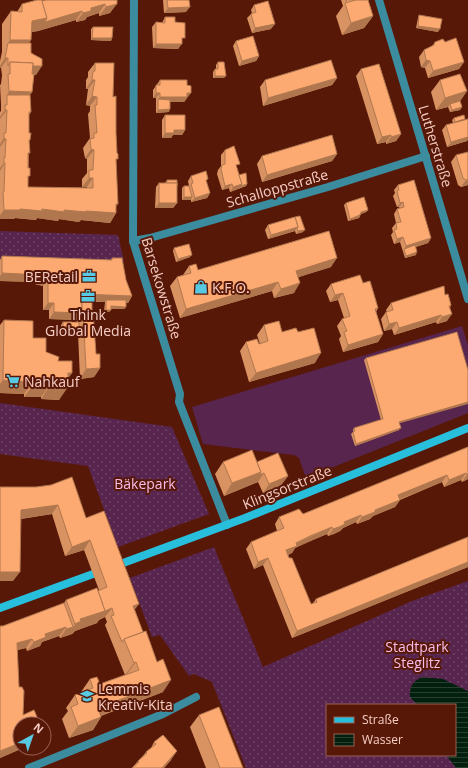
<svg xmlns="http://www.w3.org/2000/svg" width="468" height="768" font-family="'Open Sans',sans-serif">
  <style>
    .grass { fill: url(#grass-dots); fill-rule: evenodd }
    .garden { fill: #58254f }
    .water { fill: url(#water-rules) }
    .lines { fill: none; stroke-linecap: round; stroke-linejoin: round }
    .street { stroke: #3b8c9e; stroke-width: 8 }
    .secondary { stroke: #28bfdc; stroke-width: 8 }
    .wall { fill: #d99261 }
    .shaded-wall { fill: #b0774f }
    .building { fill: #fcaa71; stroke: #b0774f }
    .labels { text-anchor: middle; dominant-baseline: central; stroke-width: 4; stroke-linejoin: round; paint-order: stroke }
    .street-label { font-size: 14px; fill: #f6cdc3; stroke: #581808 }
    .poi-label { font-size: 14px; fill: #f6cdc3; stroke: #581808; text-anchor: start }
    .park-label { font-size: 14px; fill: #f9bdeb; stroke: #581808 }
  </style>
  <defs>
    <pattern id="grass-dots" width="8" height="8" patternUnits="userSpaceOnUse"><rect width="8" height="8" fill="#58254f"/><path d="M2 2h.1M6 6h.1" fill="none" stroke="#714367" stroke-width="1.8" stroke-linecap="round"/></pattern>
    <pattern id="water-rules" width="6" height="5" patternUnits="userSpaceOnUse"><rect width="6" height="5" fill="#03200f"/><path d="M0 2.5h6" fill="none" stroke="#283f30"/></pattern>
  </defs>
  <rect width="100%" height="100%" fill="#581808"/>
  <!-- grass -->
  <g class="grass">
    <polygon points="0,231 118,235 124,262 0,259"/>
    <polygon points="0,403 172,427 209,514 118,547 88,466 0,454"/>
    <path d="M214,547L263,667L412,601L468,581V768H246L212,682L194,674L189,676L160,635L152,637L130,578ZM327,705H455V755H327Z"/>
  </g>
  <!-- garden -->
  <polygon class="garden" points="462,326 468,345 468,413 306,478 299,458 294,455 203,444 192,407"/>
  <!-- water -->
  <path class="water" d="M422,677L443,679L468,691V768H456L446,755H455V705H417L410,697C409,687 413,681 422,677Z"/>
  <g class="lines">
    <!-- street -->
    <g class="street">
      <polyline points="134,0 133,241 180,394 179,402 227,525"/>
      <polyline points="379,0 468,299"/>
      <polyline points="133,241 150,238 328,187 426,156"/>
      <polyline points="29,768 163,714 196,697"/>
    </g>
    <!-- secondary -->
    <g class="secondary">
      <polyline points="115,566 245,518 468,428"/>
      <polyline points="0,608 93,574"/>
    </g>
  </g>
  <!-- wall -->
  <g class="wall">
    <polygon points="117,0 110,13 99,16 99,13 87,17 85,20 76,22 76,20 38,31 31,32 31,40 29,43 36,75 34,75 32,92 30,95 31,112 29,115 29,133 30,140 29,142 28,187 87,188 87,187 82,187 82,179 87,173 87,159 85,158 83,148 90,138 88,114 90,111 90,106 86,105 88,89 86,89 86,80 88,77 88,72 95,63 113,97 116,133 116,213 110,223 81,220 79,222 59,219 58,221 37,218 36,220 15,218 14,219 0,219 0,112 1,111 1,104 0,85 1,84 2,75 1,68 0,68 0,61 2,52 2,24 11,11 17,12 22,4 42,1"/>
    <polygon points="163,0 189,0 186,12 164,13"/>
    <polygon points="341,0 368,0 373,16 364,28 342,35 336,16 343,6"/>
    <polygon points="254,5 271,29 252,33 247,18 252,13 251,10"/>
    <polygon points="419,15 438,32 416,28 418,18"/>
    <polygon points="165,17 175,22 182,42 178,49 153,48 152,27 156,22 162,23"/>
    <polygon points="93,27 112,38 111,41 91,40 91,29"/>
    <polygon points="236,41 259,56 256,61 239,66 233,46"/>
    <polygon points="435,42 464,62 459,69 428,78 425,68 421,67 419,57 424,50 432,46"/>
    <polygon points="218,62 224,78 213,78 213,72 215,69 216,69 216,65"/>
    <polygon points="361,69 401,134 396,141 386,144 386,142 377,144 356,76"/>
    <polygon points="337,78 332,85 263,106 260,87 265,80"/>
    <polygon points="160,80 187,98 184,102 170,102 169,112 156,113 156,98 153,98 153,90"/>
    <polygon points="440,80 467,91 460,101 462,107 460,110 450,112 448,107 436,110 431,92"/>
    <polygon points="165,115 185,130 182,135 173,135 171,138 162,138 162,120"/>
    <polygon points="454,118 467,141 447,147 442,130 446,125 453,123 452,120"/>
    <polygon points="225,150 237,168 239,175 247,184 246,186 230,192 229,188 222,190 217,174 218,170 221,166 221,155"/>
    <polygon points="337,154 332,161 262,182 257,164 262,156"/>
    <polygon points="456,155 468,185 461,187 458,185 451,162"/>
    <polygon points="191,176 206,181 210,193 207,198 191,202 191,200 182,200 182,188 184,186 189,186 188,181"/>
    <polygon points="167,180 177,187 177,203 173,208 155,208 156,187 159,183 165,183"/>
    <polygon points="398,185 431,238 428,243 416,247 416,255 405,258 400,242 394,244 391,235 393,232 392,228 396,223 394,214 397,209 400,209 399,207 397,207 393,196 395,193 394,190"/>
    <polygon points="346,203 368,210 366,212 361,214 359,218 348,221 344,205"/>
    <polygon points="295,217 303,232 296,234 295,231 268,239 265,230 268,225"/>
    <polygon points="174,248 190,257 176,262 173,251"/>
    <polygon points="2,256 111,260 112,258 126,280 132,296 128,303 126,303 126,307 124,309 111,309 109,312 104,312 105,302 92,302 92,311 96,354 100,368 94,377 80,379 78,333 61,334 61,325 63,322 77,322 77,320 49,319 49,310 43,310 43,286 35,284 36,282 0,281 0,260"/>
    <polygon points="189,266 198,270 331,267 298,277 294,293 274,298 272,291 180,318 170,286 177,277 183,275"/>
    <polygon points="363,283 378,308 376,312 383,334 378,342 343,352 339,339 341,336 337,326 342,319 344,318 338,300 330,302 326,291 331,284"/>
    <polygon points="445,295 451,305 450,308 447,321 437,324 436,322 394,335 392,329 384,331 381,319 386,312 387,312 386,310 391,303"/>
    <polygon points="4,320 33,338 46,352 58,361 72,373 68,378 59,400 41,399 41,397 24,397 24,394 0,393 0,325"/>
    <polygon points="264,325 282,332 298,332 315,363 249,382 240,351 246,342 259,344 260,344 257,335"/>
    <polygon points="366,358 399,424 399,430 355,446 351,434 353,432 353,430 354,428 381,420 364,360"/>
    <polygon points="468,447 468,479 462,482 461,480 444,487 442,482 400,500 395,507 373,516 370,519 357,524 356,522 343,528 340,531 334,534 328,536 327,534 305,543 295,548 292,553 288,555 311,604 313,603 316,599 468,537 468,567 292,638 263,565 254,569 246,549 251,542 277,531 275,524 279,517 303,514"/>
    <polygon points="223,462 257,462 288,476 281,485 263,493 258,482 224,496 215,474"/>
    <polygon points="0,487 36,487 86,518 135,610 163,692 101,716 101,717 93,730 69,738 62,719 68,711 66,708 75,695 81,693 81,692 90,679 100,684 125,675 105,625 107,622 105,617 99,620 97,623 75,631 72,634 60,638 59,636 42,642 40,646 27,651 26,648 17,650 20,748 23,748 0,758 0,626 3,626 64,603 66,600 99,590 84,550 65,556 52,514 21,519 13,581"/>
    <polygon points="199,715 243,768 206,768 190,727"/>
    <polygon points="154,742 171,760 164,768 132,768 138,761 142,757 146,752 151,748"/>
  </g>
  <!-- shaded-wall -->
  <g class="shaded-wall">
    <polygon points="105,4 99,13 87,17 85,20 76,22 83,13 91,8"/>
    <polygon points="117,4 110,13 99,16 106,7"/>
    <polygon points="190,7 186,12 164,13 168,8"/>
    <polygon points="82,11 76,20 38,31 23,34 32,21"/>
    <polygon points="373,16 364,28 342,35 351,23"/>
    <polygon points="275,24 271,29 252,33 255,28"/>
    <polygon points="418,26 440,29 438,32 416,28"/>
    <polygon points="92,38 112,38 111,41 91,40"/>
    <polygon points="10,40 31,40 23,52 8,43"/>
    <polygon points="156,44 182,44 178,49 153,48"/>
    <polygon points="259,56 256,61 239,66 242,61"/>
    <polygon points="5,58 8,58 1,68 0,68 0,66"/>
    <polygon points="426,60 430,61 425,68 421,67"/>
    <polygon points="464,62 459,69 428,78 433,71"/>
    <polygon points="10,66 42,66 36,75 9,75 10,74"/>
    <polygon points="215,76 226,76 224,78 213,78"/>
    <polygon points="337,78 332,85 263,106 268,98"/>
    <polygon points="92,80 95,80 88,89 86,89"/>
    <polygon points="9,91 32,92 23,104 7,95"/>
    <polygon points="467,91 458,104 450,104 448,107 436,110 445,98"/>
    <polygon points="156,93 160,93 156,98 153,98"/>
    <polygon points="187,93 191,93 184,102 158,102 158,99 160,97"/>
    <polygon points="92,96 97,97 90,106 86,105"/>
    <polygon points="462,107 460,110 450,112 452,110"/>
    <polygon points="170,109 169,112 156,113 158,110"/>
    <polygon points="5,110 7,110 0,119 0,117"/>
    <polygon points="174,130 185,130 182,135 173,135 171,138 162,138 165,133"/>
    <polygon points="401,134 396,141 386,144 391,137"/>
    <polygon points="391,135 386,142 377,144 382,137"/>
    <polygon points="468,137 468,140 467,141 447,147 451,142"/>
    <polygon points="4,138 6,139 0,147 0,144"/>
    <polygon points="91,149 94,150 87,159 85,158"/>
    <polygon points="337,154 332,161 262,182 267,175"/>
    <polygon points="4,163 5,163 0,171 0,168"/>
    <polygon points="89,178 93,178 87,187 82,187"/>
    <polygon points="466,180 468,180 468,185 461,187"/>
    <polygon points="232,184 229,188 222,190 225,186"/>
    <polygon points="242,184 247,184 246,186 230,192 233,187"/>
    <polygon points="210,193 207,198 191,202 195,198"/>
    <polygon points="184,197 192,197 191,200 182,200"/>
    <polygon points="403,202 399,207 397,207 400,203"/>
    <polygon points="159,203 177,203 173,208 155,208"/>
    <polygon points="116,204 118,204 111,213 116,213 110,223 81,220 79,222 59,219 58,221 37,218 36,220 15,218 14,219 0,219 0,215 4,210 20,209 86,211"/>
    <polygon points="368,210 366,212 360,214 361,212"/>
    <polygon points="360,215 359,218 348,221 350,219"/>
    <polygon points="298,227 295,231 268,239 271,235"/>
    <polygon points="305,230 303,232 296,234 298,231"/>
    <polygon points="403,237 400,242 394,244 397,239"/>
    <polygon points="431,238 428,243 405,250 404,249 406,246"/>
    <polygon points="417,252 416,255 405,258 406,256"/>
    <polygon points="192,255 190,257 176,262 178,259"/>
    <polygon points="337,258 331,267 290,280 296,271"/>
    <polygon points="2,273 40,275 36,282 0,281 0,276"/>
    <polygon points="40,277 48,279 43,286 35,284"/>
    <polygon points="278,282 272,291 180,318 186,309"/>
    <polygon points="300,283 294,293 274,298 281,289"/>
    <polygon points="343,293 338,300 330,302 335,295"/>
    <polygon points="82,294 132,296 128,303 106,302 106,300 105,302 81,301"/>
    <polygon points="48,303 54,303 49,310 43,310"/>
    <polygon points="111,306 126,307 124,309 109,309"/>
    <polygon points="106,310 111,310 109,312 104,312"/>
    <polygon points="54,312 82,313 77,320 49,319"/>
    <polygon points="452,314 447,321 437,324 442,317"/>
    <polygon points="441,315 436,322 394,335 399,328"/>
    <polygon points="397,322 392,329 384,331 389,324"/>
    <polygon points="63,331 79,331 77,333 61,334"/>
    <polygon points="383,334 378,342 343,352 348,345"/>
    <polygon points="321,353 315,363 249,382 256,373"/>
    <polygon points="100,368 94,377 80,379 86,369"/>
    <polygon points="68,373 72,373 63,385"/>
    <polygon points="3,380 33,382 24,394 0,393 0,384"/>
    <polygon points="33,385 50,385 41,397 24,397"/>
    <polygon points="49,387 68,387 59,400 41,399"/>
    <polygon points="468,402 468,404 397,424 399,422"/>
    <polygon points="401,428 399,430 355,446 356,444"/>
    <polygon points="261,472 264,473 258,482 224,496 232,483"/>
    <polygon points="466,473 461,480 444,487 449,480"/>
    <polygon points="468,474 468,479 462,482 467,475"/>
    <polygon points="447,475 442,482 393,502 398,495"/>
    <polygon points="288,476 281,485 263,493 269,484"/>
    <polygon points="400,500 395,507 373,516 370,519 357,524 362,517 375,510"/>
    <polygon points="58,505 52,514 14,520 21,510"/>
    <polygon points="361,515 356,522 343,528 340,531 328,536 333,529 344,522"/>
    <polygon points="332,527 327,534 295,548 292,553 281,557 286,550 296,543"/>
    <polygon points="90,540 84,550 65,556 72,547"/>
    <polygon points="268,558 263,565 254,569 258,562"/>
    <polygon points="468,562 468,567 292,638 297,631"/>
    <polygon points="0,572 20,572 13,581 0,581"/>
    <polygon points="139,604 132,613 133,606"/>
    <polygon points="112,608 105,617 99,620 97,623 75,631 72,634 60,638 66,629 73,627 75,624 80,619"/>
    <polygon points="66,627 59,636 42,642 40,646 27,651 34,642 45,634"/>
    <polygon points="32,639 26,648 10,652 17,643"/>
    <polygon points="136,662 127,674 125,675 134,663"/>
    <polygon points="171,680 163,692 89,720 98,708"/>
    <polygon points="101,717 93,730 69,738 78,726"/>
    <polygon points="20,743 20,748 23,748 0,758 0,751"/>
    <polygon points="177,751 171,760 164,768 162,768"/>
  </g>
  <!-- building -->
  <g class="building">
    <polygon points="37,0 42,0 47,18 32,21 31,40 10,40 11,11 22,12 22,4"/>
    <polygon points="46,0 117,0 117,4 106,7 105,4 91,8 91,11 83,13 82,11 45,22 47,18 42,1"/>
    <polygon points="167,0 189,0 190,7 168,8"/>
    <polygon points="346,0 356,0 347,3"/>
    <polygon points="356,0 368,0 373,16 351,23 345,3"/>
    <polygon points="268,1 275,24 255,28 251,14 256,12 254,5"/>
    <polygon points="419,15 442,19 440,29 418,26"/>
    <polygon points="165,17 175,17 175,22 185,23 185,38 182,38 182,44 156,44 156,22 165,23"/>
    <polygon points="93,27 113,27 112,38 92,38"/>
    <polygon points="253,36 259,56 242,61 236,41"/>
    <polygon points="456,38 464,62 433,71 430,61 426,60 424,50 434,45 435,42 443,39 445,42"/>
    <polygon points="8,43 31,43 31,53 42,59 42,66 33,66 33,63 10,62 8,66 8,58 5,58"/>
    <polygon points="331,60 337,78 268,98 265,80"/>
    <polygon points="10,62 33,63 32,74 34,74 32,92 9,91 8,74 10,74"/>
    <polygon points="218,62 224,62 226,76 215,76 215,69 218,69"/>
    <polygon points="95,63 114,63 113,97 116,96 116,133 117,153 118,154 118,159 116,159 118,204 116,204 116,213 86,211 86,212 64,210 64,212 42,209 42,211 20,209 20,210 4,210 3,192 4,192 5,163 4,163 4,157 5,158 6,139 4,138 4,133 6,133 7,110 5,110 5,105 7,105 7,95 30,95 31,112 29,112 29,133 31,133 30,140 29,140 30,153 28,153 28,168 30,168 30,176 28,176 28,187 93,188 93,178 89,178 89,170 93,170 94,150 91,149 90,139 94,138 94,133 97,133 95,105 97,105 97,97 92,96 95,80 92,80 93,71 95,71"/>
    <polygon points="379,64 401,134 391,137 391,135 382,137 361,69"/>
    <polygon points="460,74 467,91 445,98 440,80"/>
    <polygon points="160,80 187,80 187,85 191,86 191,93 187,93 187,97 160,97 160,93 156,93 156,85 160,85"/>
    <polygon points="158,99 170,100 170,109 158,110"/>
    <polygon points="460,101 462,107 452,110 450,104"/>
    <polygon points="165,115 185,115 185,130 174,130 174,133 165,133"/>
    <polygon points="464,115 465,119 455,122 454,118"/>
    <polygon points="468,119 468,137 451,142 446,125"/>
    <polygon points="332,135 337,154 267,175 262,156"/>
    <polygon points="234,146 240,164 236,165 242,184 233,187 232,184 225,186 221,169 222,165 225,164 225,150"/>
    <polygon points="468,152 468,180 466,180 463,178 456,155"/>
    <polygon points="206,171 208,179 206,180 210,193 195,198 191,184 193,183 191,176"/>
    <polygon points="246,173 247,184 241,186 242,184 239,175"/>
    <polygon points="167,180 177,180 177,186 177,183 167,183"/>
    <polygon points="414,180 431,238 406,246 403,237 397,239 394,230 397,229 396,223 401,222 397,209 404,207 403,202 400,203 397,191 399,190 398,185"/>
    <rect x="159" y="183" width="18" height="20"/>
    <polygon points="184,186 189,186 192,197 184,197"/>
    <polygon points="364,197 368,210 361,212 360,215 350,219 346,203"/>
    <polygon points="300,216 305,230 298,231 297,229 298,227 295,217"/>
    <polygon points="295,217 298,227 271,235 268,225"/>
    <polygon points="329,231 337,258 296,271 300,283 281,289 278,282 186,309 177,277 191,273 189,266 196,264 198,270"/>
    <polygon points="189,244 192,255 178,259 174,248"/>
    <polygon points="415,245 417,252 406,256 404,249"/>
    <polygon points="2,256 112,260 112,258 122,258 126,280 132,296 82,294 82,313 54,312 54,303 48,303 48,279 40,277 40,275 2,273"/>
    <polygon points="360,275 363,283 370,281 378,308 375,309 383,334 348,345 344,332 347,331 342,319 350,316 343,293 335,295 331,284"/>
    <polygon points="444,286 445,295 448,294 451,305 449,306 452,314 442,317 441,315 399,328 397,322 389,324 386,312 393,310 391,303"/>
    <polygon points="82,296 92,297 92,311 83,311 80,315 82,313"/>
    <polygon points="106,300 126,300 126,307 111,306 111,310 106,310"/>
    <polygon points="83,311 93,311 96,354 100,354 100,368 86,369"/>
    <polygon points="4,320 33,321 33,338 46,338 46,352 59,357 58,361 72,361 72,373 68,373 68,387 49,387 50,385 33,385 33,382 3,380"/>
    <polygon points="279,321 282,332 296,328 298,332 314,328 321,353 256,373 246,342 257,339 259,344 268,341 264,325"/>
    <rect x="63" y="322" width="16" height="9"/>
    <polygon points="457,332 468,370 468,402 399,422 401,428 356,444 353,432 355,431 354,428 383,419 366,358"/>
    <polygon points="468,447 468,474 467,475 466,473 449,480 447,475 398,495 400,500 375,510 375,512 362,517 361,515 344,522 345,524 339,527 333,529 332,527 310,536 296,543 297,546 286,550 289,558 292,558 311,604 317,602 316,599 468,537 468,562 297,631 268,558 258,562 251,542 284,528 279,517 299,509 303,514"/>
    <polygon points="252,450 261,472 232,483 223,462"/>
    <polygon points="278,453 288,476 269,484 264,473 259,475 261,472 257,462"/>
    <polygon points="72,477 86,518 104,511 139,604 133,606 143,632 124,639 122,642 111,616 114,615 112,608 105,611 98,591 107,587 90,540 72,547 58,505 21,510 20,572 0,572 0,487 36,487 51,485"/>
    <polygon points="97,588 105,611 80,619 81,621 75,624 66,600"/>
    <polygon points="64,603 73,627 66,629 66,627 45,634 46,637 34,642 32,639 17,643 19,687 22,687 24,691 23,715 34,710 40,724 20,724 20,743 0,751 0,626 3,626"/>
    <polygon points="146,631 157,662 163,659 171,680 98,708 101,717 78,726 71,707 78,704 75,695 93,688 90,679 97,677 100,684 139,670 136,662 134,663 124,639"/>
    <polygon points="219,707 243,768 220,768 199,715"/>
    <polygon points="163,735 177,751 162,768 132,768 139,762 138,761 147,753 146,752 156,744 154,742"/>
  </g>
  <!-- icons -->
  <defs>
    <g id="office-bare" transform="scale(1.08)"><path d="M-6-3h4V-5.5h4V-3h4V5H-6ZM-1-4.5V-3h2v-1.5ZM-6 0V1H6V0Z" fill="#57c9e2" stroke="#581808" stroke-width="2.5" paint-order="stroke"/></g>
    <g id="shop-bare" transform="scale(1.08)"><path d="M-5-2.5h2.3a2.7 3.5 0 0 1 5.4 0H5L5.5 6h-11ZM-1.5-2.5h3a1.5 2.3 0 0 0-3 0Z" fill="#57c9e2" stroke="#581808" stroke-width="2.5" paint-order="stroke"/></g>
    <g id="supermarket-bare" transform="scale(1.08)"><path d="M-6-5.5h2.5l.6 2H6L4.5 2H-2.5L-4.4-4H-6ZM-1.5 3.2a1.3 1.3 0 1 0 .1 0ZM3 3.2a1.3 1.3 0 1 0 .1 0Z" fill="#57c9e2" stroke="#581808" stroke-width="2.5" paint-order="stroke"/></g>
    <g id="school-bare" transform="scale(1.08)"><path d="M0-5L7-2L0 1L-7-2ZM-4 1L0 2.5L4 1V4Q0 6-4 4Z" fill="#57c9e2" stroke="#581808" stroke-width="2.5" paint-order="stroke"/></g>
  </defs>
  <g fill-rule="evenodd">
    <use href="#office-bare" x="89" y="276"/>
    <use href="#shop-bare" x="201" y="287"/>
    <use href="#office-bare" x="88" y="296"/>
    <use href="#supermarket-bare" x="13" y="381"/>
    <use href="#school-bare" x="87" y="696"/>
  </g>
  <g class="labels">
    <!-- street labels -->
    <g class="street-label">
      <text transform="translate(436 146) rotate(73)">Lutherstraße</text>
      <text transform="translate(277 188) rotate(-16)">Schalloppstraße</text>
      <text transform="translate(162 288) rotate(73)">Barsekowstraße</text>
      <text transform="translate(287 487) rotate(-22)">Klingsorstraße</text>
    </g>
    <!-- poi labels -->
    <g class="poi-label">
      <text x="78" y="276" text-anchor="end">BERetail</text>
      <text x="212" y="287">K.F.O.</text>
      <text x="88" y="314" text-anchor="middle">Think<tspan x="88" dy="16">Global Media</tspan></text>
      <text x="24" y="381">Nahkauf</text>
      <text x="98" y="688">Lemmis<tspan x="98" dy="16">Kreativ-Kita</tspan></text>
    </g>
    <!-- park labels -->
    <g class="park-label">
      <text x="145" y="483">Bäkepark</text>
      <text x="417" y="646">Stadtpark<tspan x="417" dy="16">Steglitz</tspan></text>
    </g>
  </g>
  <!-- legend -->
  <rect x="326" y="704" width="130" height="52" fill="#581808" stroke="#976053"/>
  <rect x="334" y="717" width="20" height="6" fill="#28bfdc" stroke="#976053"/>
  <text x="362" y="724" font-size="12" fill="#f6cdc3">Straße</text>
  <rect x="334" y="734" width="20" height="12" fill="url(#water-rules)" stroke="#976053"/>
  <text x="362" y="744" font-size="12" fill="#f6cdc3">Wasser</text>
  <!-- north arrow -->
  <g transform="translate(32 736) rotate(40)"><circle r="19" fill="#581808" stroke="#976053"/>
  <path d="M0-3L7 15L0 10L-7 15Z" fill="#57c9e2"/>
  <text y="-6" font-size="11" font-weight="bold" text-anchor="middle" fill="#f6cdc3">N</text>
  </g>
</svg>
